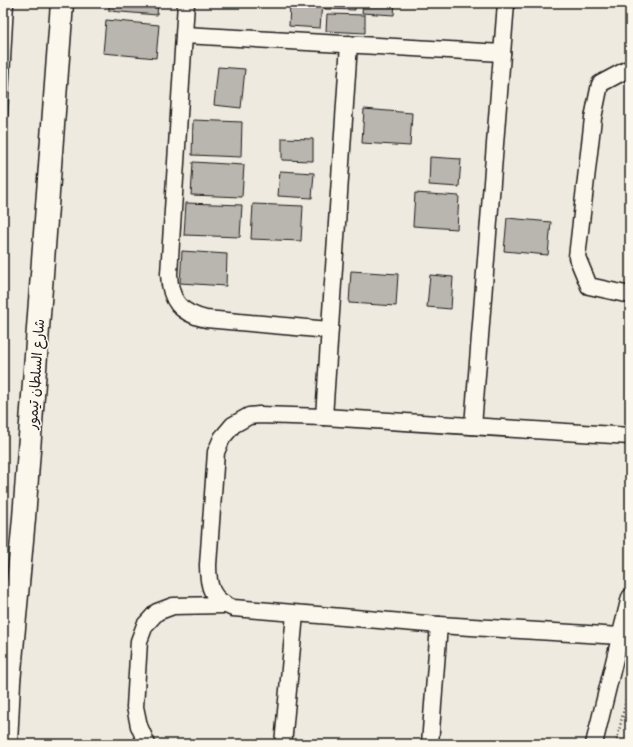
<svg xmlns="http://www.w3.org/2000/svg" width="633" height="747" font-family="'Patrick Hand','Playpen Sans Arabic',sans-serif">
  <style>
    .building { fill: #b9b6af; stroke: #1c1c1c }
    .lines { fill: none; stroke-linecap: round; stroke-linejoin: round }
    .lane-casing { stroke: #1c1c1c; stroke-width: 11 }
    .street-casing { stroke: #1c1c1c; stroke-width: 19 }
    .secondary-casing { stroke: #1c1c1c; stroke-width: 25 }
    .path { stroke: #1c1c1c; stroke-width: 2.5; stroke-dasharray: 1 3; stroke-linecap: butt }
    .lane { stroke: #fbf7ec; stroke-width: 8 }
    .street { stroke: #fbf7ec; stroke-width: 16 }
    .secondary { stroke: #fbf7ec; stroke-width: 22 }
    .labels { text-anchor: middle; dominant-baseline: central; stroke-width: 3; stroke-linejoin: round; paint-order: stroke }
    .street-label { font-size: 14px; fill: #1c1c1c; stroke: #fbf7ec }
  </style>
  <rect width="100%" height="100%" fill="#eeeadf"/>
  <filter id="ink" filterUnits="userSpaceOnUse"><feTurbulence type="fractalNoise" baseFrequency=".025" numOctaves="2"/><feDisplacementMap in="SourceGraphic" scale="8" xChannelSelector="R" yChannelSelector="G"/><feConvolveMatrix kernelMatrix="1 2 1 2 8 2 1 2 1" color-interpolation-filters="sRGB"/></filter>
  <g filter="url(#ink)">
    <!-- building -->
    <g class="building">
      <polygon points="109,3 158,3 157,15 109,11"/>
      <polygon points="290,3 322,3 320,28 289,26"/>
      <polygon points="325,3 355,3 355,10 325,9"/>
      <polygon points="363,3 395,3 394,15 362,13"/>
      <polygon points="327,14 365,15 365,33 326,31"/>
      <polygon points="106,20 159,25 156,58 103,53"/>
      <polygon points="218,67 245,69 241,108 214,105"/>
      <polygon points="364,109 412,113 410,146 362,143"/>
      <polygon points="193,120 242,122 241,157 192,155"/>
      <polygon points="282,138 313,139 313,161 282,160"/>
      <polygon points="430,157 461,159 459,187 429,185"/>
      <polygon points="193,162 244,165 242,197 191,195"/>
      <polygon points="280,171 314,173 312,198 278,196"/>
      <polygon points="415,193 459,196 457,229 413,226"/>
      <polygon points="186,203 242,205 240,237 184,235"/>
      <polygon points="253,204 303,206 301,241 251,239"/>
      <polygon points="507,218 551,222 548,255 504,251"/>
      <polygon points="182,251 227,254 226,286 180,283"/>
      <polygon points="351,271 398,274 396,306 349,303"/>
      <polygon points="430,275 453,277 451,309 427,307"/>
    </g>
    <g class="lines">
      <!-- lane casing -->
      <g class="lane-casing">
        <polyline id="lane" points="3,115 9,3"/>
      </g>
      <!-- street casing -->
      <g class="street-casing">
        <g id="street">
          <path d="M186,3L169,274C170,301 180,313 206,319L329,330"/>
          <polyline points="184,35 502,53"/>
          <polyline points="630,68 600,84 593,118 577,257 589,286 630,295"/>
          <polyline points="324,417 349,44"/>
          <polyline points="473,426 506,3"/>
          <path d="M620,636L439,625L233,608C211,600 208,586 208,565L216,452L222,438L233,425L249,416L259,415L324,417L630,436"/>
          <polyline points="147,744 139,726 135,707 139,641 145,625 157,612 173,606 224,605"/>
          <polyline points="283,744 295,614"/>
          <polyline points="430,744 439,625"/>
          <polyline points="594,744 630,597"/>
        </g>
      </g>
      <!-- secondary casing -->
      <g class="secondary-casing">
        <polyline id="secondary" points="6,744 9,682 24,518 62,3"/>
      </g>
      <!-- path -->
      <polyline class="path" points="616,744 630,682"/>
      <!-- lane -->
      <use href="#lane" class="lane"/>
      <!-- street -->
      <use href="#street" class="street"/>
      <!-- secondary -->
      <use href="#secondary" class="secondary"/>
    </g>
  </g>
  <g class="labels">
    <!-- street labels -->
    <g class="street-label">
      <text transform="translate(35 374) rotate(-86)">شارع السلطان تيمور</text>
    </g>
  </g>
  <!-- margin -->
  <rect width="633" height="747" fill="none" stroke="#fbf7ec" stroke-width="16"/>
  <rect x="8" y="8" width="617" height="731" fill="none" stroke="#1c1c1c" stroke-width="1.5" filter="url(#ink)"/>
</svg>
